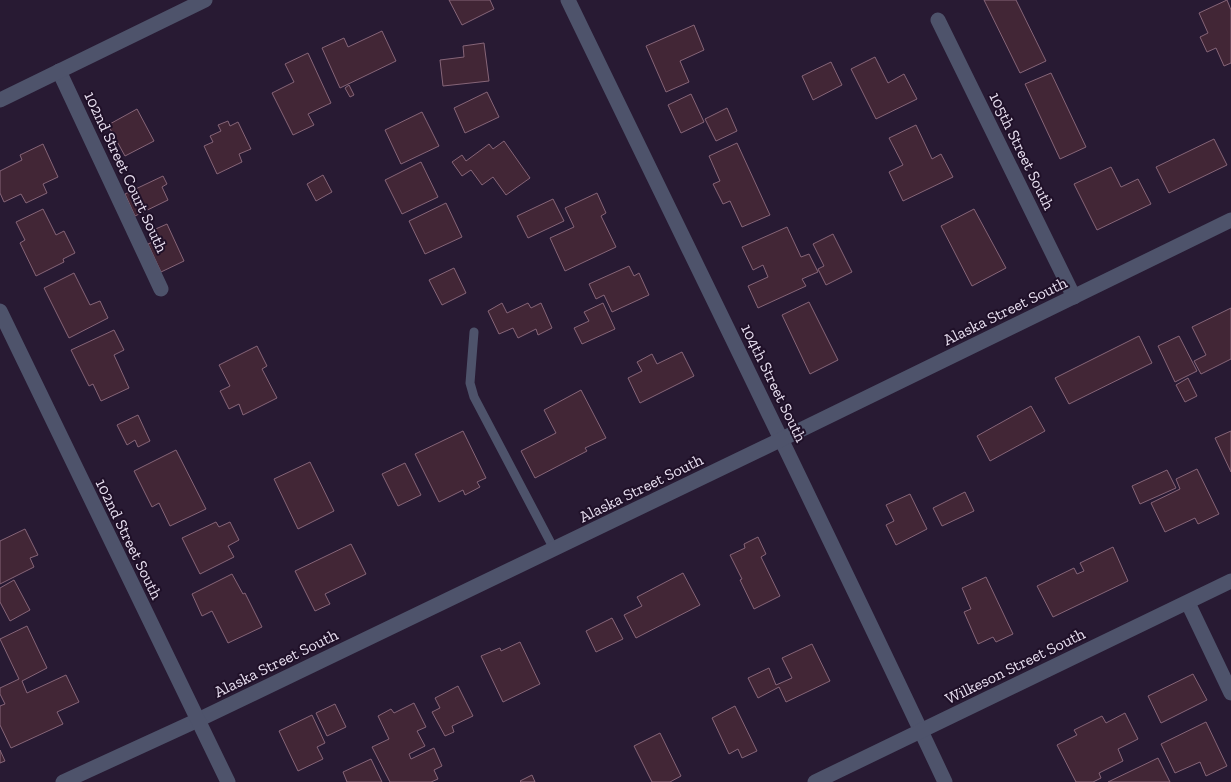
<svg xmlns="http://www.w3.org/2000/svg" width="1231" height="782" font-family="'Zilla Slab',serif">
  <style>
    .building { fill: #422636; stroke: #866578 }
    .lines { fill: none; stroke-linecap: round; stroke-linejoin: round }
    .service { stroke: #4e536b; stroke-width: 9 }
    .minor { stroke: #4e536b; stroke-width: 15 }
    .tertiary { stroke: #4e536b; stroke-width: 15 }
    .labels { text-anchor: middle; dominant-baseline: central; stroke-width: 4; stroke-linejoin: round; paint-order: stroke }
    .street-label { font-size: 16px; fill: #e9e0f1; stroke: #1f1028 }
  </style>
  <rect width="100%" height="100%" fill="#281a33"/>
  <!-- building -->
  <g class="building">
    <polygon points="449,0 490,0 494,9 462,25"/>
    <polygon points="984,0 1016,0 1046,61 1020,73"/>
    <polygon points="1227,0 1231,10 1231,63 1224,66 1216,48 1207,52 1200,37 1208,33 1199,13"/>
    <polygon points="694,25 704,50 680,61 689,82 666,92 646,46"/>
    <polygon points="382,31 396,61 340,88 322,48 344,38 348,47"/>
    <polygon points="484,43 489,81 443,86 440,60 464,57 463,46"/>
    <polygon points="308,53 331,103 308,114 314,125 293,135 272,93 294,82 285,64"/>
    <polygon points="875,57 888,83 904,74 917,99 876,119 851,69"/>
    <polygon points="831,62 842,85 813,100 802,76"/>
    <polygon points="1051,73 1086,147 1060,159 1025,84"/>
    <polygon points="349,85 354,95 350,97 345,88"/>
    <polygon points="487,92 499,117 465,133 454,108"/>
    <polygon points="691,94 704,122 681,133 668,105"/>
    <polygon points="727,108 737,131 716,141 705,119"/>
    <polygon points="137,109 154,141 125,156 108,125"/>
    <polygon points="422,112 439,146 401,164 385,130"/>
    <polygon points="228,121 230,126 238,122 251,149 239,154 242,162 217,174 204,146 213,142 210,136 221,131 218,125"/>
    <polygon points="916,125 932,159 941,154 953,177 903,201 889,172 903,165 889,138"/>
    <polygon points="1214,139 1227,165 1169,193 1156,167"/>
    <polygon points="504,141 530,178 506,195 493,177 482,185 471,170 462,176 452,162 462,155 466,161 489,144 493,149"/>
    <polygon points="737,143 770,215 742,227 730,201 723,204 713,184 720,181 709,156"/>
    <polygon points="43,144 58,177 43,184 47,193 26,203 21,194 4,202 0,193 0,171 22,160 20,155"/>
    <polygon points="421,162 438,197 402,214 385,180"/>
    <polygon points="1111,167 1121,187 1138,179 1151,204 1097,230 1074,184"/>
    <polygon points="323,175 332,192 316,201 307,184"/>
    <polygon points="163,176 167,184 162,187 168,200 135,216 125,194"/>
    <polygon points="597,193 606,213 601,216 616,247 565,271 550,238 574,227 565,208"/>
    <polygon points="553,199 564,221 528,238 517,216"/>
    <polygon points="446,203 462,237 425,254 409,221"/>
    <polygon points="43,209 56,235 64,231 75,253 63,259 64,262 36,276 20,243 25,240 16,222"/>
    <polygon points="974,209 1006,268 972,286 941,226"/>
    <polygon points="167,224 184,261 161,272 148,244 155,241 151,231"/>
    <polygon points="787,227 801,257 809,254 818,272 802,279 806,286 758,308 748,286 768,277 763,265 753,270 742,247"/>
    <polygon points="833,234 852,272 826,285 818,269 824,266 813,244"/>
    <polygon points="629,266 634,276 639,273 649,295 612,312 604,295 596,299 589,284"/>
    <polygon points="454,268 466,293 442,305 429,280"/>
    <polygon points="74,273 90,305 100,301 108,318 69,338 44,288"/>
    <polygon points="809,302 838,360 810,374 782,315"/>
    <polygon points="502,303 507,313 528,303 531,308 541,303 552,328 538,335 536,329 518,338 513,328 499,334 488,311"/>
    <polygon points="603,303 615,329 582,344 574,328 589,321 584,312"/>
    <polygon points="1231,308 1231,359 1201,374 1194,361 1206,355 1192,327"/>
    <polygon points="114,330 124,350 114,355 129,388 101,401 93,384 89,386 71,350"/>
    <polygon points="1139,336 1152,363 1069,404 1055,378"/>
    <polygon points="1179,336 1197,371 1175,382 1158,346"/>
    <polygon points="257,346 267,366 262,369 277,398 243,415 239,404 229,409 220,391 230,386 219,365"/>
    <polygon points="682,352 694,376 640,403 628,378 642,371 637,362 652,354 657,364"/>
    <polygon points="1188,378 1197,396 1185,402 1176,385"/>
    <polygon points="581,390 606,438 585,448 587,451 535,478 521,451 556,433 544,410"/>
    <polygon points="1031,406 1045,431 990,461 977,436"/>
    <polygon points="138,415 150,441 138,447 135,440 127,445 117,425"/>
    <polygon points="463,431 486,478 477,482 480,487 465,495 463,490 439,502 415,454"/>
    <polygon points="1231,431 1231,472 1215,438"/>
    <polygon points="176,450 206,509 170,526 159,503 152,507 134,471"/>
    <polygon points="310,462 334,511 298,529 274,479"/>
    <polygon points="405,463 421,495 398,506 382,474"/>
    <polygon points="1197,469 1219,514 1198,524 1195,518 1165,532 1151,503 1180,489 1176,479"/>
    <polygon points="1167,470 1176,488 1140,504 1132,486"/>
    <polygon points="965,492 974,511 942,526 933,508"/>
    <polygon points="910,494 927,529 896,545 886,525 894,521 886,505"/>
    <polygon points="216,522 219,527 230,522 239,540 228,546 234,557 200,574 182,538"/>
    <polygon points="25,529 38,555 30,558 34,567 0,584 0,541"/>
    <polygon points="758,537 766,554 761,557 780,596 754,609 740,580 742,579 730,555 745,548 744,544"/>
    <polygon points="351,544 366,574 325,594 330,604 315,611 295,571"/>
    <polygon points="1113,547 1128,581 1053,617 1037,586 1074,568 1077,574 1084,571 1080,563"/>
    <polygon points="683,573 700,605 636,638 624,615 642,606 637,597"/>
    <polygon points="232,574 243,594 245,593 262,627 228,643 212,611 202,616 192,594"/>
    <polygon points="986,577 1013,634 996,642 993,637 978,644 964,612 971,609 962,588"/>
    <polygon points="14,580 30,610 10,621 0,602 0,588"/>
    <polygon points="612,618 623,639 596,652 586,631"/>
    <polygon points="27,626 47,668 22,681 27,693 66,675 79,702 57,712 63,724 11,748 0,725 0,706 5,704 0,694 0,688 19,679 0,639"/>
    <polygon points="520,642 540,684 503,702 481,656 500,648 501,651"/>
    <polygon points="812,644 830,681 786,702 779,687 758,698 748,678 769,668 776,685 792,678 782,658"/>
    <polygon points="1193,674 1207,700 1161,723 1148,696"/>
    <polygon points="458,686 473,716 452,726 454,732 445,736 432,712 440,708 435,698"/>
    <polygon points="414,703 426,727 417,731 425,746 409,754 411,759 434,748 442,766 434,770 438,779 431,782 390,782 372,747 389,739 378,716 391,709 394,713"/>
    <polygon points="335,704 346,727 327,736 316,713"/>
    <polygon points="735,706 757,751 742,758 738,749 729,754 712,718"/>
    <polygon points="1125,713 1138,739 1118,749 1123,761 1099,773 1101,778 1093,782 1076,782 1057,745 1077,735 1074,730 1102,716 1106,723"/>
    <polygon points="312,715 325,743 317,747 323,759 298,771 279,731"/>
    <polygon points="1206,722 1227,766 1206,776 1200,762 1175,773 1161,744"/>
    <polygon points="660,733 681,776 670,782 652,782 634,746"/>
    <polygon points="0,750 5,761 0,763"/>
    <polygon points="1158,758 1170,782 1108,782"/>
    <polygon points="371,759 382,782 347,782 343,772"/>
    <polygon points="532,775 535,782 521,782 520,781"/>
  </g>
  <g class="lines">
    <!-- service -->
    <polyline class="service" points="474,332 470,383 474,397 554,549"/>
    <!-- minor -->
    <g class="minor">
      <path d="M568,0C694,261 822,520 945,782"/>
      <polyline points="938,20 1074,297"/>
      <polyline points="59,71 161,289"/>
      <polyline points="1188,603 1231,693"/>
      <polyline points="63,782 198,720 782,439 1231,220"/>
      <polyline points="815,782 1231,581"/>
    </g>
    <!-- tertiary -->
    <g class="tertiary">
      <polyline points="0,100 205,0"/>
      <polyline points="0,311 228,782"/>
    </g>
  </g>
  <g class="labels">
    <!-- street labels -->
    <g class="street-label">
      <text transform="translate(1022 151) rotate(64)">105th Street South</text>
      <text transform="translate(126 172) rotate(65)">102nd Street Court South</text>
      <text transform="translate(1005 311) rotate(-26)">Alaska Street South</text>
      <text transform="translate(774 383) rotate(64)">104th Street South</text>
      <text transform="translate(641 488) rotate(-26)">Alaska Street South</text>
      <text transform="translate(129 539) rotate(64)">102nd Street South</text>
      <text transform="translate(276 663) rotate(-26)">Alaska Street South</text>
      <text transform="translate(1015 666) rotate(-26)">Wilkeson Street South</text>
    </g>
  </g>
</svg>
